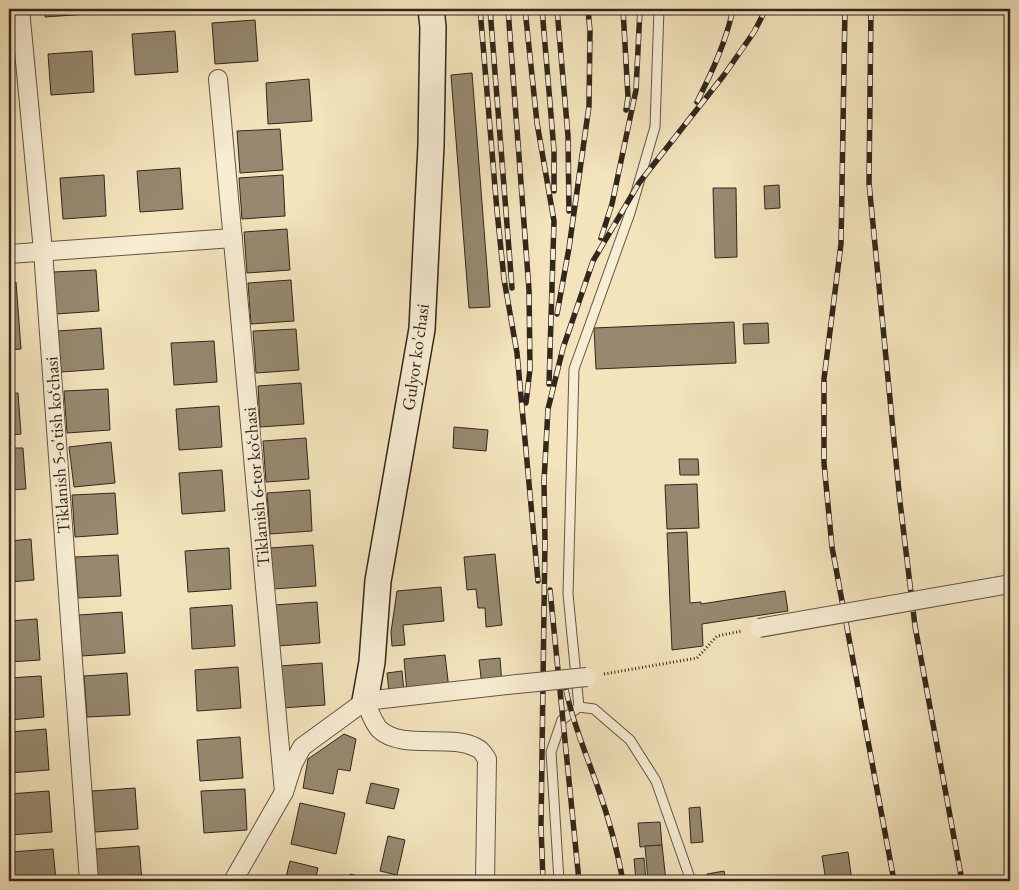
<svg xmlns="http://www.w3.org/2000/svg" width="1019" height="890" font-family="'EB Garamond',serif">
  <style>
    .building { fill: #96896f; stroke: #31271c }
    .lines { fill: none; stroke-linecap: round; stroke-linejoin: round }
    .lane-casing { stroke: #625644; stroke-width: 11 }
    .street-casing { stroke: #625644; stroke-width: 20 }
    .secondary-casing { stroke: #31271c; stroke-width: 28 }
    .path { stroke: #31271c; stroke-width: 3; stroke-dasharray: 1 2.5; stroke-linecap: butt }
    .lane { stroke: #f7edd3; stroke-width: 9 }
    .street { stroke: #f7edd3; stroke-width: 18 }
    .secondary { stroke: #f7edd3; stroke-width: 25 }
    .rail-casing { stroke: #31271c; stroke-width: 5.5 }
    .rail { stroke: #f7edd3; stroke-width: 4; stroke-dasharray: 11; stroke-linecap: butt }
    .street-bridge-casing { stroke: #625644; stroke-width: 20; stroke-linecap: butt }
    .street-bridge { stroke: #f7edd3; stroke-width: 18 }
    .labels { text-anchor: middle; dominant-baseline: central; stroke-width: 4; stroke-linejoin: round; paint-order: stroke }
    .street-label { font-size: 18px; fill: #31271c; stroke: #f7edd3 }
  </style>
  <rect width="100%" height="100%" fill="#f3e4bc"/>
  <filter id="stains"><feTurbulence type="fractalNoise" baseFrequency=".004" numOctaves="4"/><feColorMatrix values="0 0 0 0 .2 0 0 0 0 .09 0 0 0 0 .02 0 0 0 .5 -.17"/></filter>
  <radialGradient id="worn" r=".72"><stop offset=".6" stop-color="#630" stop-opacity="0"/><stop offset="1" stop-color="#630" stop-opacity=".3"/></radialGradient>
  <!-- building -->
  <g class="building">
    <polygon points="45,9 88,9 88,14 45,17"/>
    <polygon points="255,20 258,61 215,64 212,23"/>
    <polygon points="175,31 178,72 135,75 132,34"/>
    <polygon points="92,51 94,92 51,95 48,54"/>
    <polygon points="472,73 490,307 469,308 451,75"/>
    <polygon points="309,79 312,121 268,124 266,83"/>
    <polygon points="280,129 283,170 240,173 237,131"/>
    <polygon points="180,168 183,209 140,212 137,171"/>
    <polygon points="104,175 106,216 63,219 60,178"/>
    <polygon points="283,175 285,216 242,219 239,178"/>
    <polygon points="779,185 780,208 765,209 764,186"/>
    <polygon points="713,188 736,188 737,257 715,258"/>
    <polygon points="287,229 290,270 247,273 244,232"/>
    <polygon points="96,270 99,311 56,314 53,272"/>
    <polygon points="291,280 294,321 251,324 248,283"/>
    <polygon points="9,282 16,282 21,349 9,350"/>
    <polygon points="734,322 736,363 596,369 594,328"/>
    <polygon points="768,323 769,343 744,344 743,324"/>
    <polygon points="101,328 104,369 61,372 58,331"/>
    <polygon points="296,329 299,370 256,373 253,331"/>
    <polygon points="214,341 217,382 174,385 171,343"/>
    <polygon points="301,383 304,424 260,427 258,386"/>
    <polygon points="108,389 110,430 67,433 64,391"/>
    <polygon points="18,393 21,434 9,435 9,394"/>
    <polygon points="219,406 222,447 179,450 176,409"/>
    <polygon points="454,427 488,430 486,451 453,448"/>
    <polygon points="306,438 309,479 266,482 263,441"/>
    <polygon points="111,442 115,483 74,487 69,447"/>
    <polygon points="9,448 23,448 26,489 9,490"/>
    <polygon points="679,459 698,459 699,475 680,475"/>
    <polygon points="222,470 225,511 182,514 179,473"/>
    <polygon points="697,484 699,528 667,529 665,485"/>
    <polygon points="310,490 312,531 270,534 267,493"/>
    <polygon points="115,493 118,534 75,537 72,495"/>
    <polygon points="687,532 690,603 701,602 701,604 785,591 788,611 702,624 703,646 672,650 667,533"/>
    <polygon points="31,539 34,580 9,582 9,541"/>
    <polygon points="313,545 316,586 273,589 270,548"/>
    <polygon points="229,548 231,589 188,592 185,551"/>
    <polygon points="495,554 502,625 486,627 485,608 478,608 476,589 467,590 464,557"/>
    <polygon points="118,555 121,596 78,598 75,557"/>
    <polygon points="441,587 444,621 403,625 405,645 392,646 391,632 397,591"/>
    <polygon points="317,602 320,643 277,646 274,605"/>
    <polygon points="232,605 235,646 192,649 190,608"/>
    <polygon points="122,612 125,653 82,656 79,615"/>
    <polygon points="37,619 40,660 9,662 9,621"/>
    <polygon points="445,655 449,689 407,693 404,659"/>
    <polygon points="500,658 502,684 482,686 479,660"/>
    <polygon points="322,663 325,705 282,708 279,666"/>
    <polygon points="238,667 241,708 197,711 195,670"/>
    <polygon points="402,671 404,691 389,692 387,673"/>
    <polygon points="127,673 130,715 87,717 84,676"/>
    <polygon points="41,676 44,717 9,720 9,678"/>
    <polygon points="46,729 49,770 9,773 9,732"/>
    <polygon points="344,734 356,739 350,771 338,769 333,794 303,788 308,759"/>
    <polygon points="240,737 243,778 200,781 197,740"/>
    <polygon points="371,783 399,789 394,809 366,803"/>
    <polygon points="135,788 138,829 95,832 92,791"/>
    <polygon points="245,789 247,830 204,833 201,791"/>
    <polygon points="49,791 52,832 9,835 9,794"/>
    <polygon points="300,803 345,813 336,854 291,844"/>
    <polygon points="700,807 703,842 691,843 689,808"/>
    <polygon points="660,822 662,845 640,847 638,823"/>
    <polygon points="388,836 405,840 397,875 380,871"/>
    <polygon points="662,845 666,881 648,881 645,846"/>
    <polygon points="139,846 142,881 98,881 96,849"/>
    <polygon points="53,849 56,881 12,881 10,852"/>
    <polygon points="848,852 852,881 826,881 822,856"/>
    <polygon points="644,858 646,881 636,881 634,859"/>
    <polygon points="290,861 318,868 315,881 285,881"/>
    <polygon points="724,871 726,881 708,881 707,874"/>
    <polygon points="350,874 367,878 366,881 348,881"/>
  </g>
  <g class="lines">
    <!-- lane casing -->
    <g class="lane-casing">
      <g id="lane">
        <polyline points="579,707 594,709 630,740 656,781 691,881"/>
        <polyline points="559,881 551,752 562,720 579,707 568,594 574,369 630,213 655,127 659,9"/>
      </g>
    </g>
    <!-- street casing -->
    <g class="street-casing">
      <g id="street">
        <polyline points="20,9 43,251 89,881"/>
        <polyline points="218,79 284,792"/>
        <polyline points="9,254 233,238"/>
        <path d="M365,701C369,710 373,722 379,729C402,751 450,733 477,748C482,750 484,755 487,759L485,881"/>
        <polyline points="233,881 284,792 293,764 302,747 365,701 517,684"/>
      </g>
    </g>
    <!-- secondary casing -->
    <g class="secondary-casing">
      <polyline id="secondary" points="365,701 372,662 378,581 422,329 431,145 433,27 431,9"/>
    </g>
    <!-- path -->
    <polyline class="path" points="604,674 697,658 717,636 742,631"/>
    <!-- lane -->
    <use href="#lane" class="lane"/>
    <!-- street -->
    <use href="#street" class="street"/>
    <!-- secondary -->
    <use href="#secondary" class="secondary"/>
    <!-- rail casing -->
    <g class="rail-casing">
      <g id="rail">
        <polyline points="480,9 497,211 504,279 517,353 538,581"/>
        <polyline points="490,9 512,288"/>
        <polyline points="508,9 529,290 530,369 526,403"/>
        <polyline points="525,9 537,123 554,221 549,384"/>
        <polyline points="542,9 554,150 554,191"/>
        <polyline points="557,9 568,136 569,211"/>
        <polyline points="623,9 628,97 626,110"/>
        <polyline points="845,9 841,244 824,379 824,463 832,547 894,881"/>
        <polyline points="871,9 869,183 900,502 915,626 962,881"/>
        <path d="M697,102C712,72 726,42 733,9"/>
        <polyline points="601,238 612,204 636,90 640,9"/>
        <polyline points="557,314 569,248 589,106 590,31 588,9"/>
        <polyline points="550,590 579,881"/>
        <path d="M566,690C573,724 587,756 598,788C609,819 617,849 623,881"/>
        <polyline points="543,881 541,826 545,541 544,481 548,409 563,348 593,261 639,183 724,75 754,32 766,9"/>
      </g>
    </g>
    <!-- rail -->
    <use href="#rail" class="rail"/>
    <!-- street-bridge casing -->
    <g class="street-bridge-casing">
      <g id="street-bridge">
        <polyline points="759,628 1010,584"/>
        <polyline points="517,684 587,677"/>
      </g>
    </g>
    <!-- street-bridge -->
    <use href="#street-bridge" class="street-bridge"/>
  </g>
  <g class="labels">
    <!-- street labels -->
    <g class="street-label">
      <text transform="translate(415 357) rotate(-82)">Gulyor ko'chasi</text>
      <text transform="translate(57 445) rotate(-94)">Tiklanish 5-o'tish ko‘chasi</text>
      <text transform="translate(256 487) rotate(-95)">Tiklanish 6-tor ko‘chasi</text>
    </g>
  </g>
  <!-- margin -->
  <rect width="1019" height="890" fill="none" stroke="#f3e4bc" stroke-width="30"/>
  <rect x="10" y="10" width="999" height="870" fill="none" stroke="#31271c" stroke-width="2.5"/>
  <rect x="15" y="15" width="989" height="860" fill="none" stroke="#31271c"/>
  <rect width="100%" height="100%" filter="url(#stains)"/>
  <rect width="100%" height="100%" fill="url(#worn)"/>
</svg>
